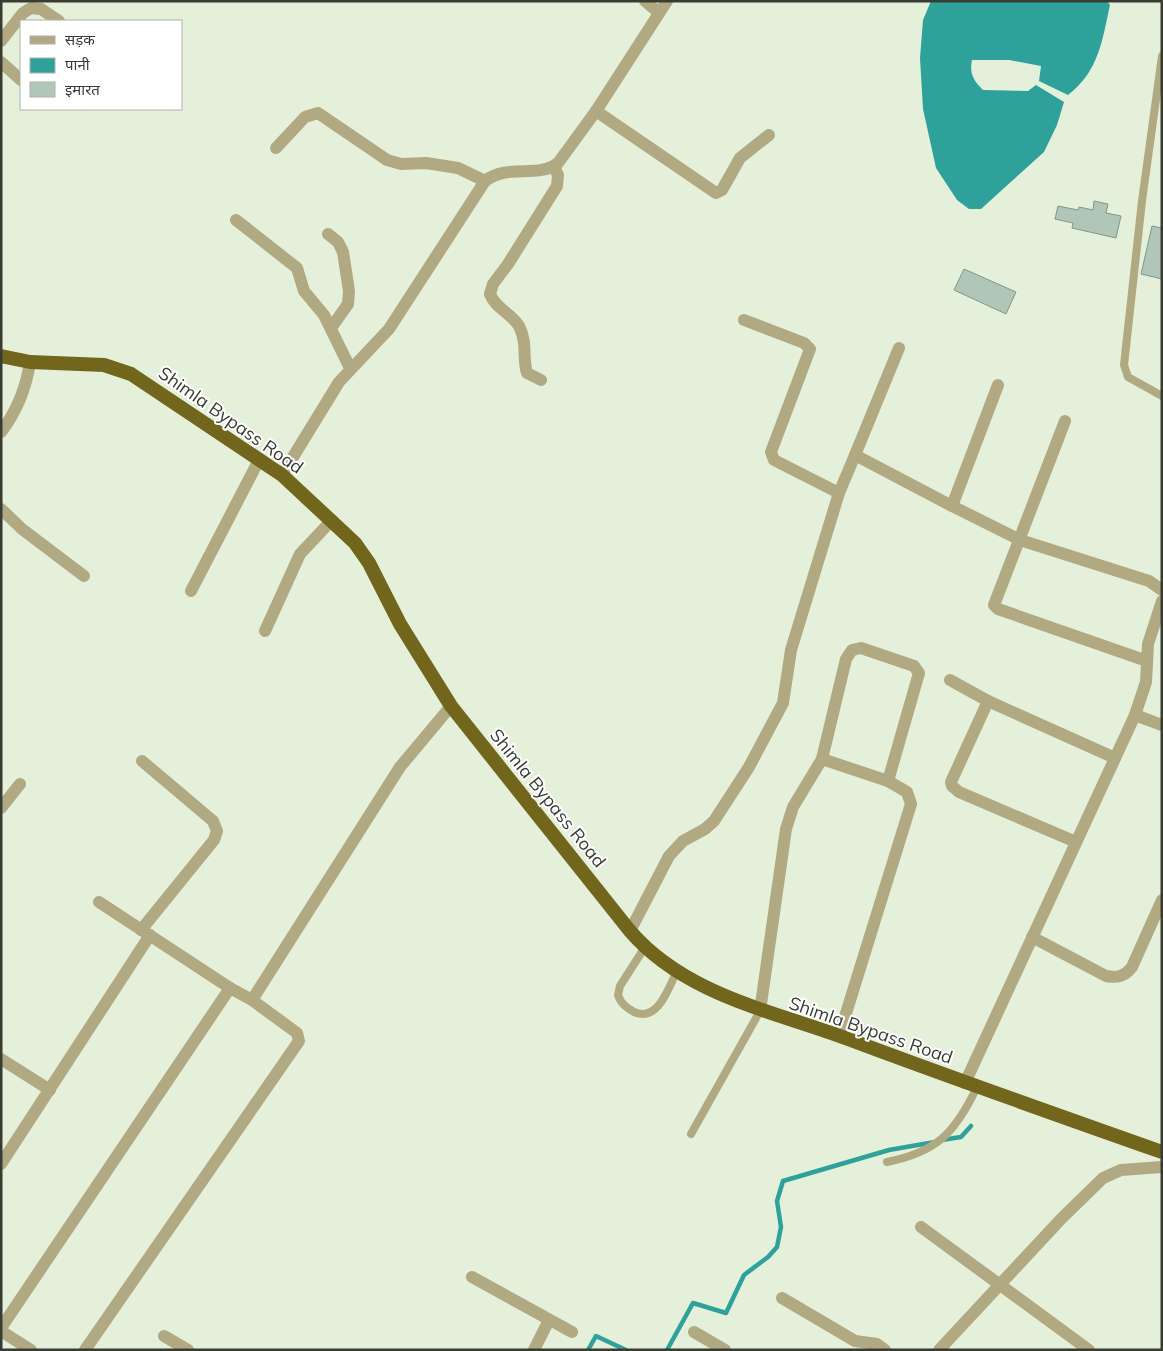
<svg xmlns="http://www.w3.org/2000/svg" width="1163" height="1351" font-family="Mulish,'Noto Sans Devanagari',sans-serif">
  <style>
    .water { fill: #2ea19a }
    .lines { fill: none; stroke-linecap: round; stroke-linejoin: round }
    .stream { stroke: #2ea19a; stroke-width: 4.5 }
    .building { fill: #b0c6b9; stroke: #81978a }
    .service { stroke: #b1a981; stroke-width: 8 }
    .minor { stroke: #b1a981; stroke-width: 12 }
    .trunk { stroke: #72661d; stroke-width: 14 }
    .labels { text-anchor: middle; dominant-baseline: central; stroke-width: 4; stroke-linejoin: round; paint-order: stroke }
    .street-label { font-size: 18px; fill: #383c33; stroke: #fff }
  </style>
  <rect width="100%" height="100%" fill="#e5f0db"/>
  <!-- water -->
  <path class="water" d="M931,1H1107L1110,5C1102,41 1099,71 1068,95L1039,81L1041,66L1009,60H972C969,74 974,81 983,90L1028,91L1036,85L1064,102L1057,125L1044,152L981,209H969L957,200L936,168L923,109L920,58L923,20Z"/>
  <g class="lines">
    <!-- stream -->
    <g class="stream">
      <polyline points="942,1140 961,1137 971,1126"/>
      <polyline points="588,1350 596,1336 626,1350"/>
      <polyline points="667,1350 693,1303 726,1313 744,1275 768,1257 777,1247 781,1227 777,1201 783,1181 889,1150 935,1142"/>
    </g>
  </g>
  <!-- building -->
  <g class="building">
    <polygon points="1094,201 1108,204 1106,213 1121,216 1116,238 1072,228 1073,223 1055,219 1058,206 1078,210 1079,207 1093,210"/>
    <polygon points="1152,226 1162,228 1162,279 1141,274"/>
    <polygon points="964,269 1016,292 1006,314 954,290"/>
  </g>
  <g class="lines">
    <!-- service -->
    <g class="service">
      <polyline points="1162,56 1142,201 1124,365 1128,377 1162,396"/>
      <path d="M645,947L620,986L618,995C621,1004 627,1008 634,1012C658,1023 669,987 677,971"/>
      <polyline points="691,1134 760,1011"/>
      <path d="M887,1162C937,1152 955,1133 977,1087"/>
    </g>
    <!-- minor -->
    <g class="minor">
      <polyline points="645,1 658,12"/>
      <polyline points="1,41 23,13 31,8 41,9 59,21"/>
      <polyline points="1,62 21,80"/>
      <polyline points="596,111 716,193 722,190 740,158 769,135"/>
      <polyline points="276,148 305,117 318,113 387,160 401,164 426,163 458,168 485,181"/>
      <polyline points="236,220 297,268 304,291 324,315 350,368"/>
      <polyline points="328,234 338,242 343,252 349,291 348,304 331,328"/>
      <polyline points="744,320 804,343 810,349 771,452 774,460 839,493"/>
      <polyline points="899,348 855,455 952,506"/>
      <path d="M541,380L527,373C522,357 528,344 519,326C511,313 495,308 490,294L493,284L508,264L557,186L558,175L554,167"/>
      <polyline points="998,385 952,506 1020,540 1149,581 1162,590"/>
      <polyline points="1065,421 994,605 998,609 1147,661"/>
      <path d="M1,432C17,411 26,389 30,362"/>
      <path d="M282,475L339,382L389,329L485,181C508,163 538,179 558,163L596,111L667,1"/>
      <polyline points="1,509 22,529 84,576"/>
      <polyline points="191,591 259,460"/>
      <polyline points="265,631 300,554 332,520"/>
      <polyline points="950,680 988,701 1115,758"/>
      <polyline points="988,701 951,782 952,786 959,792 1076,842"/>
      <polyline points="1135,715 1162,725"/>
      <polyline points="822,759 888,781"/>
      <polyline points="1,808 20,784"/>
      <polyline points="141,930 214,840 217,831 213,821 142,761"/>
      <polyline points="630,931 669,856 683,841 705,829 714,821 749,767 783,703 791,650 839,493 855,455"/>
      <path d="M1032,937L1106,976C1117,978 1124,977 1132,967L1162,900"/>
      <polyline points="252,1000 400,767 451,706"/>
      <polyline points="760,1011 786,829 793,807 822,759 846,659 852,650 861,648 914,666 919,673 888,781 907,792 911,804 839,1036"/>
      <polyline points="1,1059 50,1090"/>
      <polyline points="965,1083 1135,715 1146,682 1148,644 1162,601"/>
      <polyline points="1,1164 150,935"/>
      <polyline points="921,1227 1089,1350"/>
      <polyline points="472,1277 572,1332"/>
      <polyline points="782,1298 855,1341 877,1344 885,1350"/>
      <polyline points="1,1328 230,988"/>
      <polyline points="1,1331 31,1350"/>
      <polyline points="694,1332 725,1350"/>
      <polyline points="164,1336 188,1350"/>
      <polyline points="85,1350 299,1041 297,1033 252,1000 230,988 99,902"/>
      <polyline points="534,1350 549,1320"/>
      <polyline points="939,1350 1061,1219 1103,1178 1121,1170 1162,1167"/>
    </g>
    <!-- trunk -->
    <path class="trunk" d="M1,356L30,362L104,365L131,374L282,475L355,543L369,563L400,624L451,706L630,931C685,995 773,1011 848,1039C952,1078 1057,1115 1162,1152"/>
  </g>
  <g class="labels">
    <!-- street labels -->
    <g class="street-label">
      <text transform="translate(231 420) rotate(35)">Shimla Bypass Road</text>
      <text transform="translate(548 798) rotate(51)">Shimla Bypass Road</text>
      <text transform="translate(871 1030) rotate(19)">Shimla Bypass Road</text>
    </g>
  </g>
  <!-- border -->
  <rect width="1163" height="1351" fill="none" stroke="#383c33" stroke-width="5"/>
  <!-- legend -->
  <rect x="20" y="20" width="162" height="90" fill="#ffffff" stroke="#afb1ad"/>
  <rect x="30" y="36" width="25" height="8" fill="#b1a981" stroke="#afb1ad"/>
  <text x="65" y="45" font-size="15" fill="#383c33">सड़क</text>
  <rect x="30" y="58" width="25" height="15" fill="#2ea19a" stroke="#afb1ad"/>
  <text x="65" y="70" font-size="15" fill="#383c33">पानी</text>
  <rect x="30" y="82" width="25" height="15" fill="#b0c6b9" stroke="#afb1ad"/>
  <text x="65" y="95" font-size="15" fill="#383c33">इमारत</text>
</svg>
